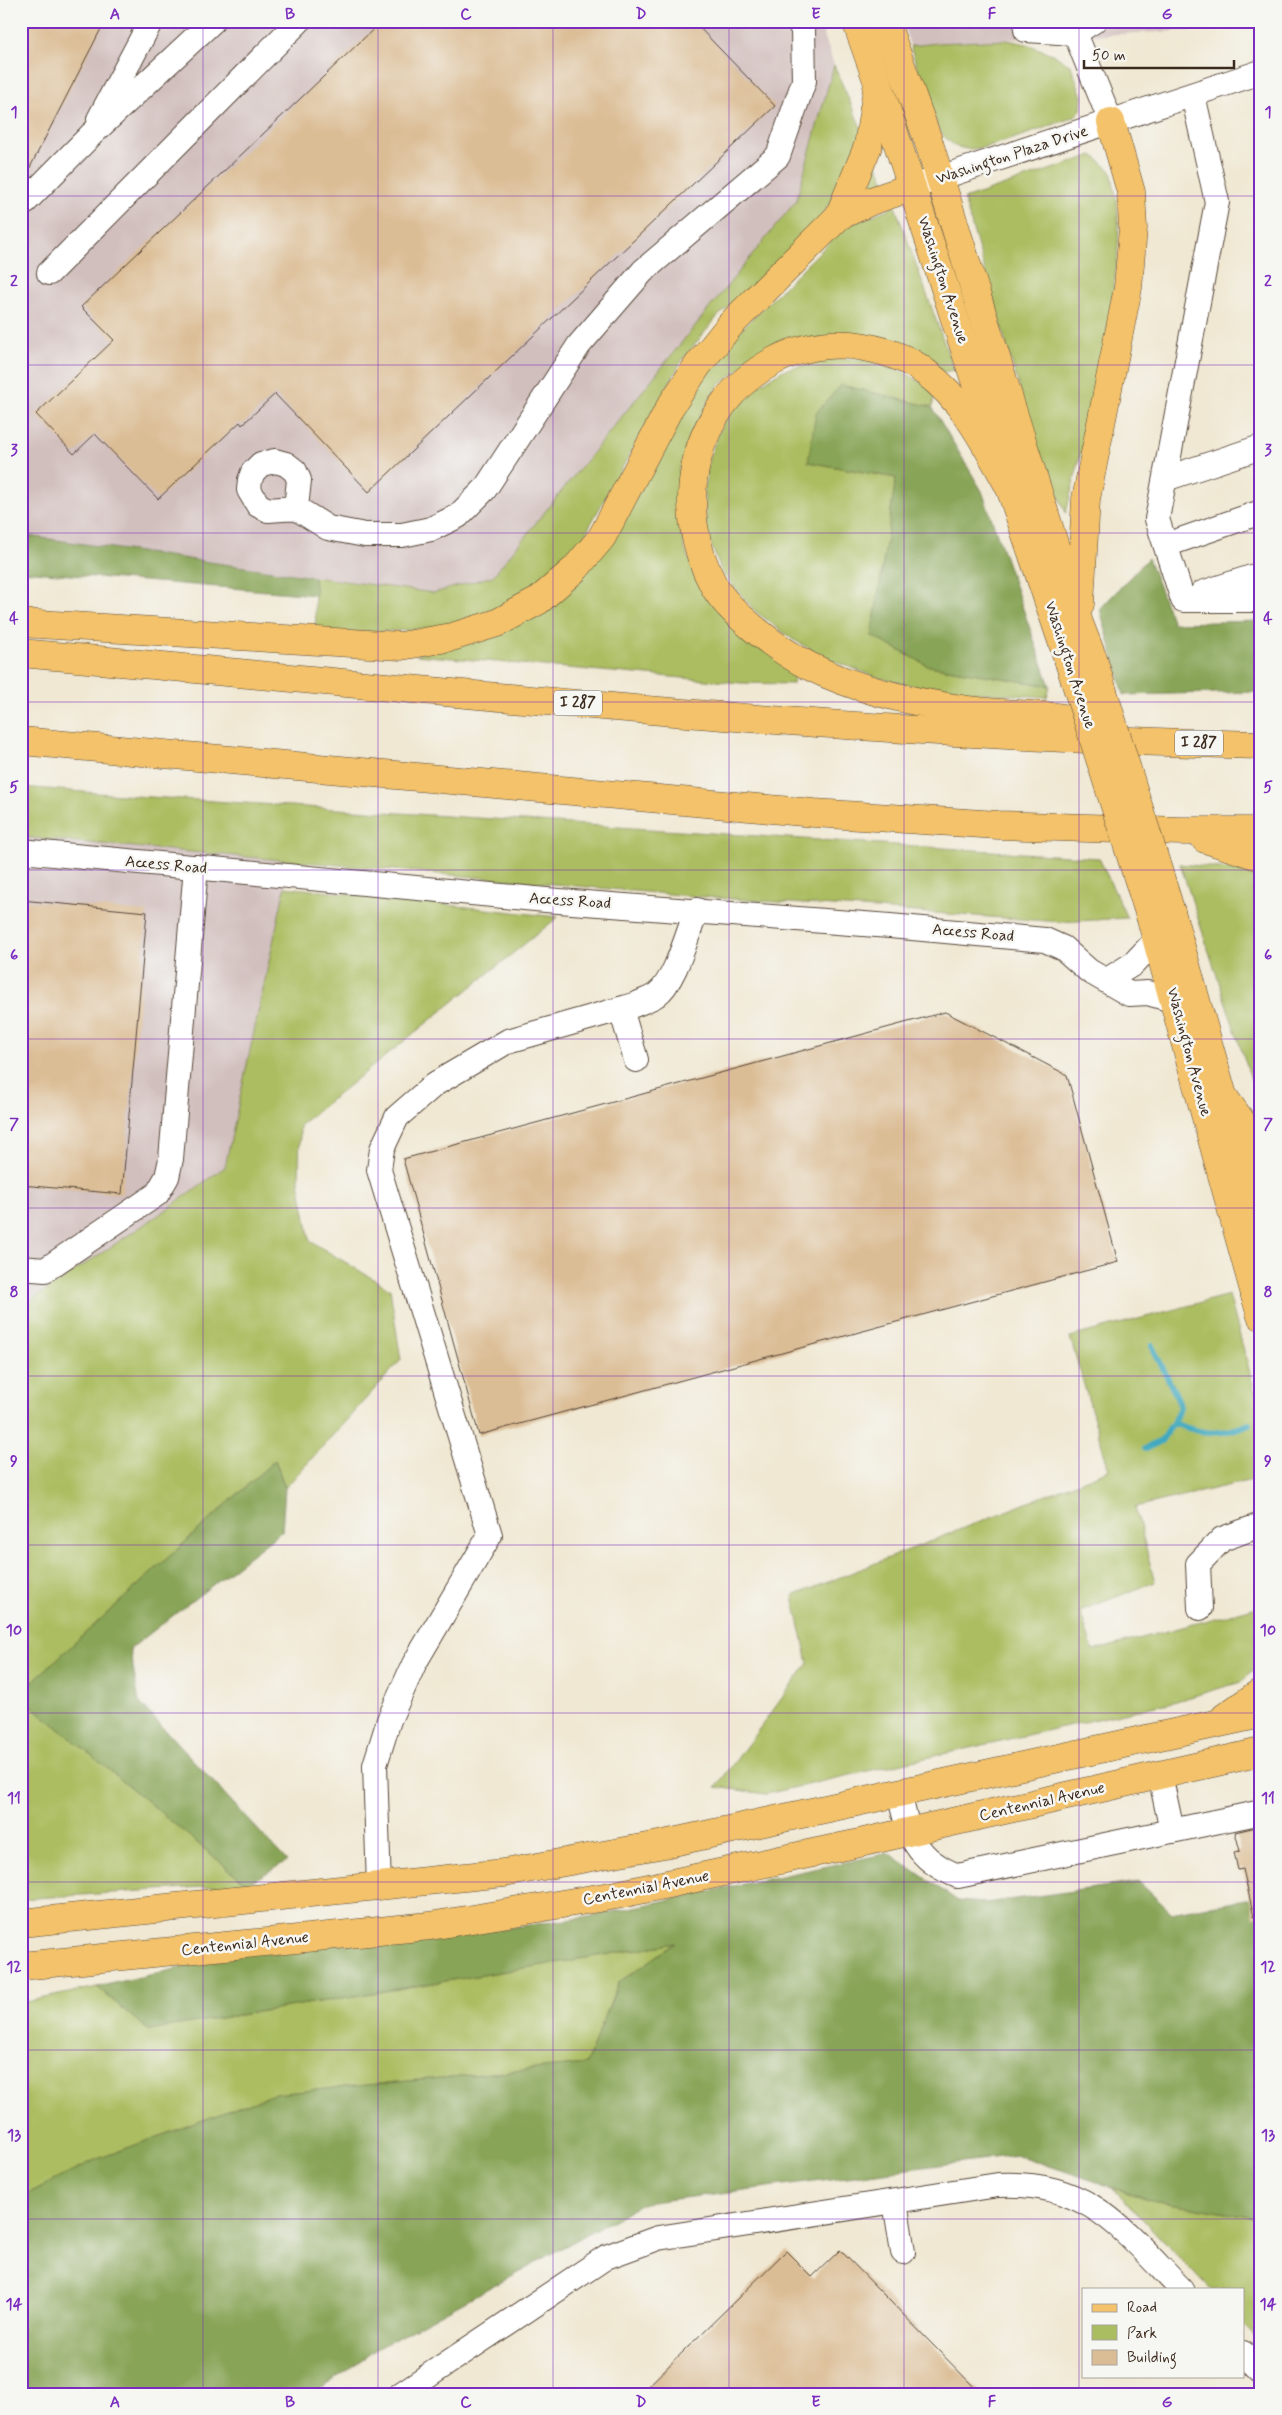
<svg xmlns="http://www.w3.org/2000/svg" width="1282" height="2415" font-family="Mynerve,sans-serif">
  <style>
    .industrial { fill: #d1bfbe }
    .green { fill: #abbd61; stroke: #737440 }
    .forest { fill: #88a457; stroke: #62673a }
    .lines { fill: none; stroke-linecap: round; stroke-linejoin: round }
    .stream { stroke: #3fa9bf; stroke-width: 6 }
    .building { fill: #dbbd95 }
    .minor-casing { stroke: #564639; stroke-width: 26 }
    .major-casing { stroke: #564639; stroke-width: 29 }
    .highway-casing { stroke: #564639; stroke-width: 29 }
    .minor { stroke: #fff; stroke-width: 24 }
    .major { stroke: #f3c26a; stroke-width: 28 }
    .highway { stroke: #f3c26a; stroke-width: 28 }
    .major-bridge-casing { stroke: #564639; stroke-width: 29; stroke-linecap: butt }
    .major-bridge { stroke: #f3c26a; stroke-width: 28 }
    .grid { fill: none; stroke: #7b2cbf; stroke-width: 1; stroke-opacity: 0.55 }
    .labels { text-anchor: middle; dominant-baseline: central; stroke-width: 5; stroke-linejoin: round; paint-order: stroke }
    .shield { fill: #f6f6f2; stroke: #73675e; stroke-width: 1 }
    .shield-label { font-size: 15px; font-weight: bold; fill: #3b2a1e }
    .street-label { font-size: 16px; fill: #3b2a1e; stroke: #f6f6f2 }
    .neatline { fill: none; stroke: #7b2cbf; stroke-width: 2 }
    .grid-label { font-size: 16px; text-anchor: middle; font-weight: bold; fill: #7b2cbf }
  </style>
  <rect width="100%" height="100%" fill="#f6f6f2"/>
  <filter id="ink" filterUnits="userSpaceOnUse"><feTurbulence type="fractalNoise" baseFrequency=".02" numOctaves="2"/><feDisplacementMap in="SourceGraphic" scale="10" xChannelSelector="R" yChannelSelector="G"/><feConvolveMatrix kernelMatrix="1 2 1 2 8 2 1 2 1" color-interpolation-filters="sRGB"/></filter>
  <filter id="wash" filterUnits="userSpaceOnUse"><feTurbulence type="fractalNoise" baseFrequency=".0096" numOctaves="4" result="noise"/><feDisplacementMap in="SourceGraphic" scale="20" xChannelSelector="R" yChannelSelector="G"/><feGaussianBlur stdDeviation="1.12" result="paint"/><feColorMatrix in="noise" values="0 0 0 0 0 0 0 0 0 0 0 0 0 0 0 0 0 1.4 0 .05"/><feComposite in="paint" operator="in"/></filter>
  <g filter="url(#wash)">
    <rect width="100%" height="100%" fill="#f0e8d3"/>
    <!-- industrial -->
    <g class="industrial">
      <polygon points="21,21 819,21 834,65 796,201 493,576 434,593 21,535"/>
      <polygon points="902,21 1261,21 1261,27 938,43 910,46"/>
      <polygon points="21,837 291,861 225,1167 163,1212 21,1307"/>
    </g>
    <!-- green -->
    <g class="green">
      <path d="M1007,40L1027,44L1054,55L1071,66L1082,96L1081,110L1074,117C1052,125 985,151 967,149C952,147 944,138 937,126L910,46L938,43Z"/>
      <path d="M834,65L862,130L841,186L820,219L754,285L718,316L683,359L579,545C506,632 421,633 316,632L314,577L434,593L493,576L796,201Z"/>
      <polygon points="1093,155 1111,171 1117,201 1119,231 1117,262 1109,323 1084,441 1066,513 1035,442 964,199"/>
      <polygon points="877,164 886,184 864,193"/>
      <polygon points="895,206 954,370 943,372 906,346 743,366 717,387 692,430 679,470 679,520 684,547 698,580 724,614 794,675 793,684 741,683 416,655 556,601 712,358 845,227"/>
      <polygon points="830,358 869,360 907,374 936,391 932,407 841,385 809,462 896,478 872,636 929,666 1050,686 1047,697 932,690 879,678 831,660 792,639 755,611 722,573 707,534 704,493 709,458 722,425 744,394 783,370"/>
      <polygon points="21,787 135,796 1099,858 1127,918 1061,922 690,896 21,837"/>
      <polygon points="1180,864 1261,872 1261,1109"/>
      <polygon points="285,887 558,917 300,1125 299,1181 310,1241 390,1289 401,1360 285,1488 275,1460 21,1692 21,1307 163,1212 225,1167"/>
      <polygon points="1229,1295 1261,1414 1261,1478 1135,1507 1155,1582 1080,1611 1093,1651 1261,1606 1261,1665 1241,1682 1173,1702 766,1794 716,1787 808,1663 793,1596 1109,1470 1070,1337"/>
      <polygon points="21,1697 247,1884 21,1899"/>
      <polygon points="677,1943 619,1982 586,2064 274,2094 95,2160 21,2197 21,2003 97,1987 148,2030"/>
      <polygon points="1113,2188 1147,2199 1255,2218 1261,2224 1261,2343 1243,2325 1243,2289 1209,2289"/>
    </g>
    <!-- forest -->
    <g class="forest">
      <polygon points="841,385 932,407 982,491 1050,686 929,666 872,636 896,478 808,462 816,413"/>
      <polygon points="21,535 314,577 316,595 21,571"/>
      <polygon points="1148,558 1173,623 1261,621 1261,692 1124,695 1100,609"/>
      <polygon points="275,1460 285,1488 282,1531 130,1649 139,1702 287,1861 247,1884 21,1697 21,1692"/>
      <polygon points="889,1853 958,1901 986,1903 1139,1882 1172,1913 1261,1896 1261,2224 1255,2218 1147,2199 1017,2155 644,2203 375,2350 314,2394 21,2394 21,2197 95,2160 274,2094 586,2064 619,1982 676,1943 148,2030 97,1987 253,1951 440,1937 588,1917"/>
    </g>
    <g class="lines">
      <!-- stream -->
      <g class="stream">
        <polyline points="1152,1346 1178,1399 1180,1407 1173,1423"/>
        <path d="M1145,1449L1161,1441L1173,1423C1202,1434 1219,1437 1249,1424"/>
      </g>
    </g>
    <g id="blocks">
      <!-- building -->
      <g class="building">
        <polygon points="21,21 105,21 21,185"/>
        <polygon points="382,21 693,21 775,106 369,492 275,394 242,425 240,422 158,499 95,434 74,454 36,414 114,340 81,307"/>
        <polygon points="21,900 147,912 122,1194 21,1185"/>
        <polygon points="945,1012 1067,1075 1118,1262 479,1435 403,1159"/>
        <polygon points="1261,1826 1261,1916 1254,1917 1243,1869 1238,1870 1234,1852 1240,1851 1235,1832"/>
        <polygon points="840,2250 981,2394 640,2394 786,2251 812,2277"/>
      </g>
    </g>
  </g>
  <g filter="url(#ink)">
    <use href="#blocks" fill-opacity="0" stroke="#564639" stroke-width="1"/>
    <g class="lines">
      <!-- minor casing -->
      <g class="minor-casing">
        <g id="minor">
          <polyline points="1026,30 1075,33 1094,21"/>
          <polyline points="1075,33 1111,122"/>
          <polyline points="1193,95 1217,202 1157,519 1183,600 1261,600"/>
          <polyline points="99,119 151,21"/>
          <polyline points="912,187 1261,72"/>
          <polyline points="21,206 92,134 213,21"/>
          <polyline points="49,273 299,21"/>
          <polyline points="1165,479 1261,447"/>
          <polyline points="296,508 299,480 295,471 286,464 275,461 261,464 253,472 250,480 249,490 258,505 268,510 296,508 328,528 365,535 402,535 431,529 458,516 485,489 579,345 643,271 778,156 804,81 803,30 798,21"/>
          <polyline points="1166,545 1261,512"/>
          <polyline points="1202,593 1261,574"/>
          <polyline points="21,851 546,900 890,926 1045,940 1063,948 1089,971 1129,994 1148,993 1175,1001"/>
          <polyline points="1107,980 1133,964 1157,939"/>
          <polyline points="621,1009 636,1060"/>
          <polyline points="21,1268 45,1270 157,1194 167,1177 171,1159 196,867"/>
          <polyline points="1200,1608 1198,1564 1222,1539 1261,1525"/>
          <polyline points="1160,1775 1172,1831"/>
          <path d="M899,1793C909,1835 914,1859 958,1876L1257,1813"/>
          <path d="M379,1887L375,1765L389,1720L414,1664L490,1535L379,1170L382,1149L397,1117L435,1084L508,1041L634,1005C641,1002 650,999 656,995C676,981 687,933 697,910"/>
          <polyline points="895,2202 903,2252"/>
          <polyline points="1243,2353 1261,2371"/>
          <path d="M401,2394L606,2257L658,2238L998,2185C1089,2180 1123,2230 1181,2289"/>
        </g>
      </g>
      <!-- major casing -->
      <g class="major-casing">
        <g id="major">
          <polyline points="856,21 878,83 1010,488 1069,662"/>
          <polyline points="885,21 928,140 1079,623 1093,659"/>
          <polyline points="1080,604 1086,499 1128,288 1133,228 1131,192 1111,122"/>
          <polyline points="1171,912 1261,1230"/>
          <polyline points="1151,919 1261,1316"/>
          <polyline points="1225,1717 1261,1692"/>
          <polyline points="21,1923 504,1873 664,1844 1261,1714"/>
          <polyline points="21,1966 430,1926 616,1895 855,1844 1261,1752"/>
        </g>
      </g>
      <!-- highway casing -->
      <g class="highway-casing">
        <g id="highway">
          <polyline points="839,216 868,146 878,83"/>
          <path d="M1010,488C986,445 965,401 925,372C905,356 876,348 851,345C824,343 797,349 774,361C691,405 671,507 714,586C730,614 780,651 809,666C855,689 911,702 962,709C993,714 1025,713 1056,717C1072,719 1089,726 1104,731"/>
          <polyline points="21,623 401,646 452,637 497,623 538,601 575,569 602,537 670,407 698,365 731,324 839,216 871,201 912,187"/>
          <path d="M21,653C434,690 847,736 1261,745"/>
          <polyline points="21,741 814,813 998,825 1181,831 1261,831"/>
          <polyline points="1205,839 1261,857"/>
          <polyline points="1223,1096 1247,1129 1261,1158"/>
          <polyline points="1255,1296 1261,1295"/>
        </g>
      </g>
      <!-- minor -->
      <use href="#minor" class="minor"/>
      <!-- major -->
      <use href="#major" class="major"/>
      <!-- highway -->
      <use href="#highway" class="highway"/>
      <!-- major-bridge casing -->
      <g class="major-bridge-casing">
        <g id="major-bridge">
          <polyline points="1093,659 1171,912"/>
          <polyline points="1069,662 1151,919"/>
        </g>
      </g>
      <!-- major-bridge -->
      <use href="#major-bridge" class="major-bridge"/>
    </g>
  </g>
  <!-- grid -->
  <path class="grid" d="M203,21V2394M378,21V2394M553,21V2394M729,21V2394M904,21V2394M1079,21V2394M21,196H1261M21,365H1261M21,533H1261M21,702H1261M21,870H1261M21,1039H1261M21,1208H1261M21,1376H1261M21,1545H1261M21,1713H1261M21,1882H1261M21,2050H1261M21,2219H1261"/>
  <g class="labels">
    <!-- shield labels -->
    <g class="shield">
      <rect x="554" y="690.5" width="48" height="25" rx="4"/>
      <rect x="1175" y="730.5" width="48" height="25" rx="4"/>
    </g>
    <g class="shield-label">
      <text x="578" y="703">I 287</text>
      <text x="1199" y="743">I 287</text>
    </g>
    <!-- street labels -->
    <g class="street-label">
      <text transform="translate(1012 155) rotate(-18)">Washington Plaza Drive</text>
      <text transform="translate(943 280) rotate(72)">Washington Avenue</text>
      <text transform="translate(1070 665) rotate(72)">Washington Avenue</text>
      <text transform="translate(166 865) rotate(5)">Access Road</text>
      <text transform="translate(570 901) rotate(4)">Access Road</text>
      <text transform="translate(973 933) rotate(5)">Access Road</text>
      <text transform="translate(1189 1052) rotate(75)">Washington Avenue</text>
      <text transform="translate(1042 1802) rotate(-13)">Centennial Avenue</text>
      <text transform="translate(646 1888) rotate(-11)">Centennial Avenue</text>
      <text transform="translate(245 1944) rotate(-6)">Centennial Avenue</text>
    </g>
  </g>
  <!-- margin -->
  <rect width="1282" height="2415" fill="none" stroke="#f6f6f2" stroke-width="55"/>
  <!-- legend -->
  <rect x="1082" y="2288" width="162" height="90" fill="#f6f6f2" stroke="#aba49d"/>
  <rect x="1092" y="2304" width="25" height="8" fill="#f3c26a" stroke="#aba49d"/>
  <text x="1127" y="2312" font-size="15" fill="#3b2a1e">Road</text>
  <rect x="1092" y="2325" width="25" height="15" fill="#abbd61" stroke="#aba49d"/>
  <text x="1127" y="2338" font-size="15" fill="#3b2a1e">Park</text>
  <rect x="1092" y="2350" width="25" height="15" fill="#dbbd95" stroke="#aba49d"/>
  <text x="1127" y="2362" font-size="15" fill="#3b2a1e">Building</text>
  <!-- scale -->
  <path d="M1084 60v8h150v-8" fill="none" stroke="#3b2a1e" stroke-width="2.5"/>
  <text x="1092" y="60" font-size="15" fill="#3b2a1e" stroke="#f6f6f2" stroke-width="4" paint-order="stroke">50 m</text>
  <rect x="28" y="28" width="1226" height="2360" class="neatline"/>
  <g class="grid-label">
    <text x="115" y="19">A</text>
    <text x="290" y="19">B</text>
    <text x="466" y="19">C</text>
    <text x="641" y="19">D</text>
    <text x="816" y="19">E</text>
    <text x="992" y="19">F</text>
    <text x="1167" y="19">G</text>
    <text x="14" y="117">1</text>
    <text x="1268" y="117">1</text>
    <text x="14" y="286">2</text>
    <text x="1268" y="286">2</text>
    <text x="14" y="455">3</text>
    <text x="1268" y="455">3</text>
    <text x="14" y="623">4</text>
    <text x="1268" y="623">4</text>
    <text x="14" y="792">5</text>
    <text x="1268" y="792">5</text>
    <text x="14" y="960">6</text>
    <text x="1268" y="960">6</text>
    <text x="14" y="1129">7</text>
    <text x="1268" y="1129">7</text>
    <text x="14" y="1297">8</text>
    <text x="1268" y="1297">8</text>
    <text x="14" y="1466">9</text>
    <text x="1268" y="1466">9</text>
    <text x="14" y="1635">10</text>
    <text x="1268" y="1635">10</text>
    <text x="14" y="1803">11</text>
    <text x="1268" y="1803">11</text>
    <text x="14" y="1972">12</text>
    <text x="1268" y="1972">12</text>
    <text x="14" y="2140">13</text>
    <text x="1268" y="2140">13</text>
    <text x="14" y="2309">14</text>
    <text x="1268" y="2309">14</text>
    <text x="115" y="2407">A</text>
    <text x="290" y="2407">B</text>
    <text x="466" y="2407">C</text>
    <text x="641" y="2407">D</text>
    <text x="816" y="2407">E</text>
    <text x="992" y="2407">F</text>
    <text x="1167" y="2407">G</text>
  </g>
</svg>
